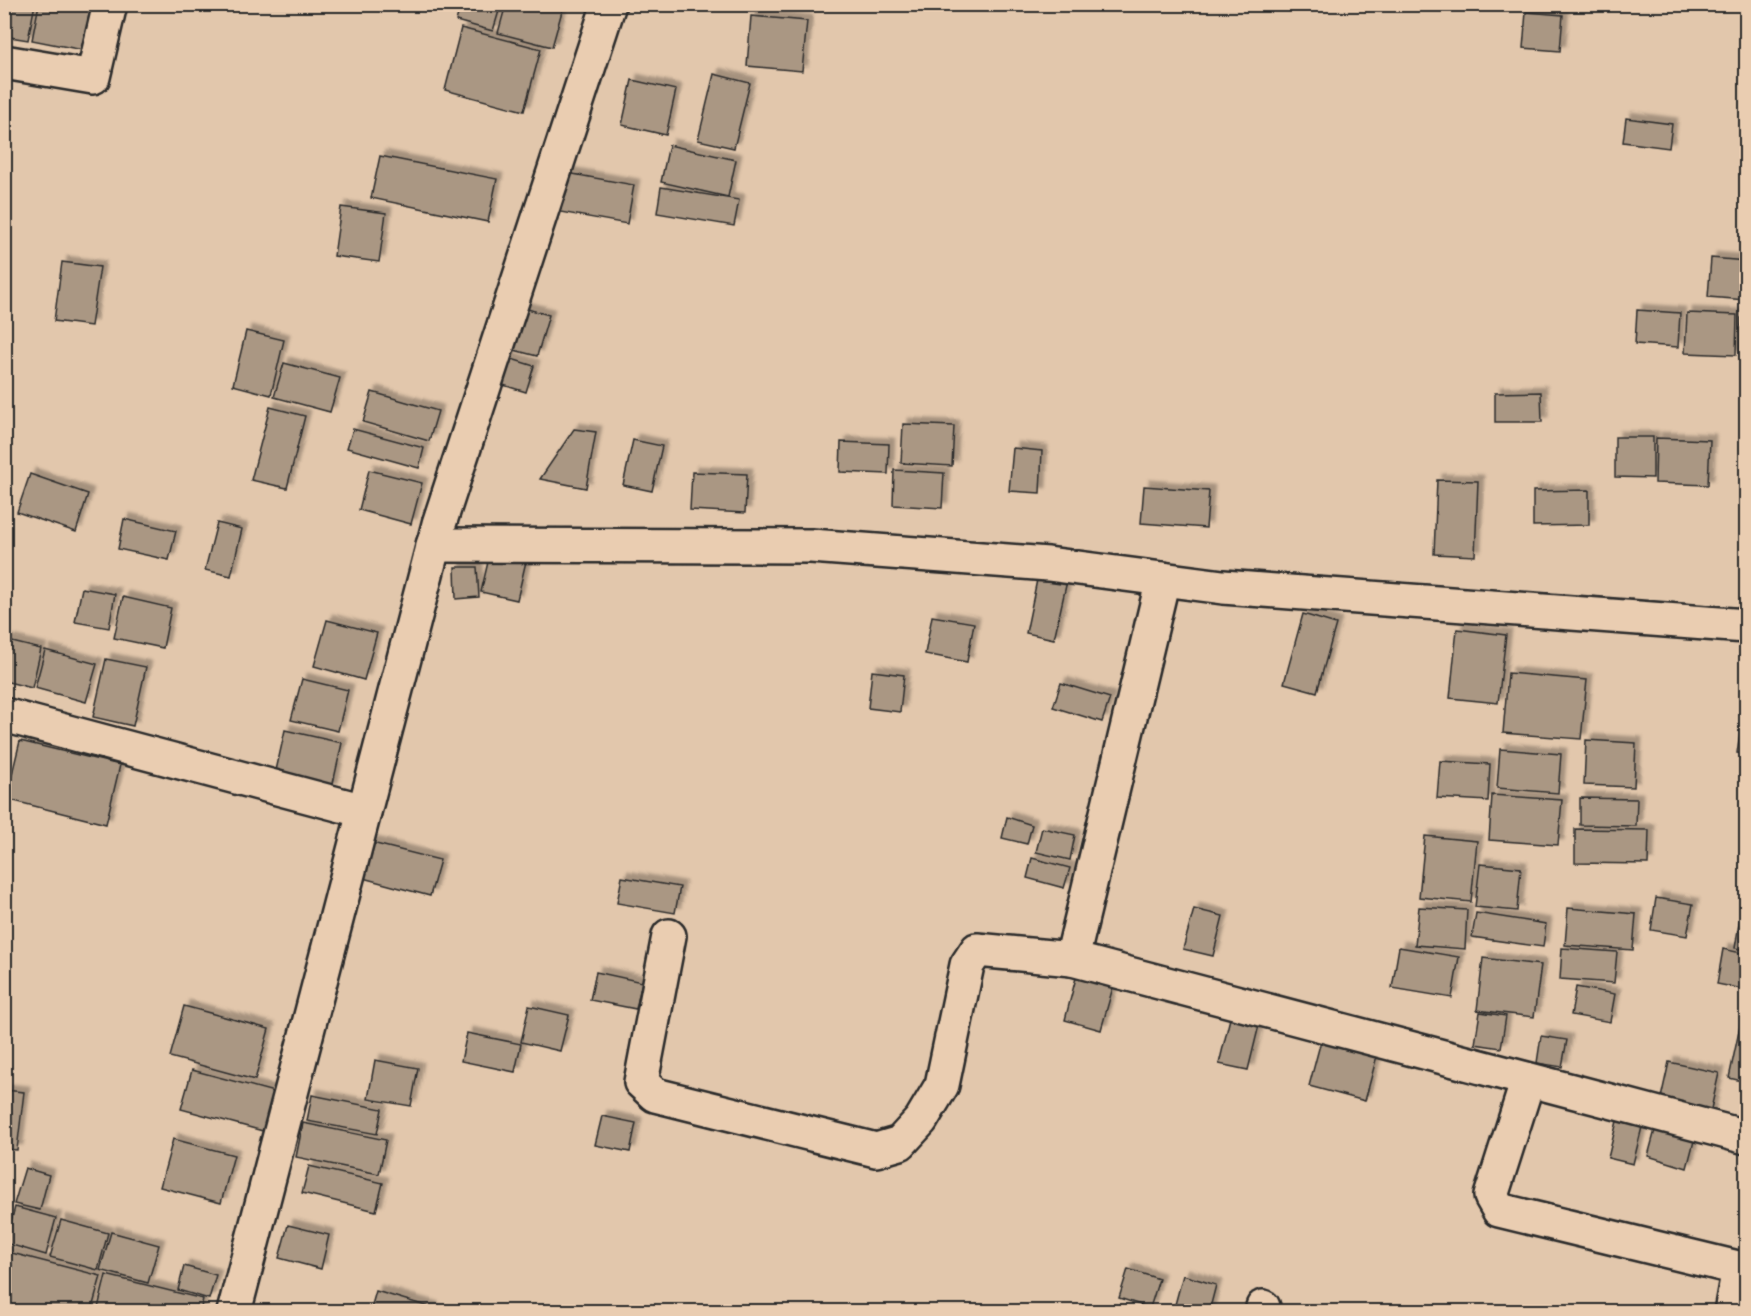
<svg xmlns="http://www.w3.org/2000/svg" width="1751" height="1316" font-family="'Gochi Hand',sans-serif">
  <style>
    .building { fill: #aa9783; stroke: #2b2b2b; stroke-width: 1.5; filter: url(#shadow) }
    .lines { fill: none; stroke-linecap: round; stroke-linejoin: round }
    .street-casing { stroke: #2b2b2b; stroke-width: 38 }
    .secondary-casing { stroke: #2b2b2b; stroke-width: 38 }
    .street { stroke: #eacdb1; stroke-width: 33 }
    .secondary { stroke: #eacdb1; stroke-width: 33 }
  </style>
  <defs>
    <filter id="shadow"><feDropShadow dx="5.5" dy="-5.5" stdDeviation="1.5" flood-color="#0004"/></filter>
  </defs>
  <rect width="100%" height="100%" fill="#e2c7ac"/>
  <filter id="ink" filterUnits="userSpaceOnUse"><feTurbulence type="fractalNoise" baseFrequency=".0167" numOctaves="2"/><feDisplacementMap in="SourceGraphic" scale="12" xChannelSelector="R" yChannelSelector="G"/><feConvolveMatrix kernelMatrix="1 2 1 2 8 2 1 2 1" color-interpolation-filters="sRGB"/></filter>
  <g filter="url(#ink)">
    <!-- building -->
    <g class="building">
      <polygon points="4,4 35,4 28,40 4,36"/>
      <polygon points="39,4 98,4 88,51 32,40"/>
      <polygon points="461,4 501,4 493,31 456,21"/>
      <polygon points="506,4 564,4 552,47 498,33"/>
      <polygon points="1526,12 1563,15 1560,51 1523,48"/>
      <polygon points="751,16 807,21 802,71 747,66"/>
      <polygon points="461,28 541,49 524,111 445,90"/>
      <polygon points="714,74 750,83 734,148 698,140"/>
      <polygon points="632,80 676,90 666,135 622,125"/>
      <polygon points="1626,118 1672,124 1669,148 1623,142"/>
      <polygon points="669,145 736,160 728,197 661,182"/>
      <polygon points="380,156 497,179 488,222 371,198"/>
      <polygon points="556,171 634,185 627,224 549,210"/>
      <polygon points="661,187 739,200 734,226 657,213"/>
      <polygon points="341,207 386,213 379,262 334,256"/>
      <polygon points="1711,258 1746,261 1746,300 1708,297"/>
      <polygon points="62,262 100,267 91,326 54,321"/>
      <polygon points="517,306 549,315 537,356 506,348"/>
      <polygon points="1637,310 1680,313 1678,347 1635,344"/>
      <polygon points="1687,313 1737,315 1736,355 1685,353"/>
      <polygon points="1741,318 1746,318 1746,358 1740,357"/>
      <polygon points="246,331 284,340 271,395 233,385"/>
      <polygon points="499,355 534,366 526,392 490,381"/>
      <polygon points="284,363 340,378 330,412 274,397"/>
      <polygon points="372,392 438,411 429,441 363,422"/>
      <polygon points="1541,392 1542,422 1495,422 1495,393"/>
      <polygon points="270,407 305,416 287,488 251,480"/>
      <polygon points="903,424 954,426 952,466 901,463"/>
      <polygon points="353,429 424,448 419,468 347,448"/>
      <polygon points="574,429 596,432 586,488 540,479"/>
      <polygon points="1615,437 1653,437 1653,478 1615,477"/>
      <polygon points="1656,438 1710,440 1708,485 1655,483"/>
      <polygon points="633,440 662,446 652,491 623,485"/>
      <polygon points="841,442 889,444 888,474 840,472"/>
      <polygon points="1013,448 1042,451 1040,493 1009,491"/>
      <polygon points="369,470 422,483 411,524 359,510"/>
      <polygon points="894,470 944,473 942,508 893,505"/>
      <polygon points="692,472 747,474 745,513 690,510"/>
      <polygon points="30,474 88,494 76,532 17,512"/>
      <polygon points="1437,480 1478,481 1475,556 1434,554"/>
      <polygon points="1144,486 1209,491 1206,528 1141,523"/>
      <polygon points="1589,490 1589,525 1533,526 1533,491"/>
      <polygon points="124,519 176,531 169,560 118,549"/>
      <polygon points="217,523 242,529 231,576 205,570"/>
      <polygon points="491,549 527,557 517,600 481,592"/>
      <polygon points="455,567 477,567 479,597 456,599"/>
      <polygon points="1038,575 1067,581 1054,639 1026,633"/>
      <polygon points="82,588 115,594 109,628 75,622"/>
      <polygon points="123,597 171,608 163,648 114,638"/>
      <polygon points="1303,614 1336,624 1317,692 1284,683"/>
      <polygon points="932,616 974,623 967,662 925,654"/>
      <polygon points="327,620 377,633 364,680 314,666"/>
      <polygon points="1457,629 1506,635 1498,703 1450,698"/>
      <polygon points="4,640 41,649 32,688 4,681"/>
      <polygon points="45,650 97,664 86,702 35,688"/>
      <polygon points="106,659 146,667 133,726 93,717"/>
      <polygon points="872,671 904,675 900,712 868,708"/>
      <polygon points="1508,673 1587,680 1581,739 1503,733"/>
      <polygon points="302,679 348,690 338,731 291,720"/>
      <polygon points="1061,683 1110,698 1102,722 1053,707"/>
      <polygon points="1746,692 1746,754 1737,753"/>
      <polygon points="285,730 342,743 332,788 275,775"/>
      <polygon points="1586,740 1636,743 1634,787 1584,785"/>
      <polygon points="20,741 120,765 106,824 6,799"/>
      <polygon points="1500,749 1561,754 1558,793 1497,788"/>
      <polygon points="1440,761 1490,764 1488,801 1437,798"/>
      <polygon points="1492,795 1562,800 1558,845 1489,840"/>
      <polygon points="1580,798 1637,799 1636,826 1580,825"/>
      <polygon points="1007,817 1032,825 1027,844 1002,838"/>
      <polygon points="1042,828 1075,835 1070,860 1036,852"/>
      <polygon points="1575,829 1649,830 1648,864 1575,863"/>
      <polygon points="1425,836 1477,841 1471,902 1419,897"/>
      <polygon points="368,842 440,860 430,896 359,877"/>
      <polygon points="1032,858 1070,868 1064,888 1027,878"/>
      <polygon points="1480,864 1521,868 1517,911 1475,907"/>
      <polygon points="622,877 680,887 675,913 617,903"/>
      <polygon points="1656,898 1693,904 1687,936 1651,930"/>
      <polygon points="1742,906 1746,907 1746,950 1735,948"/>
      <polygon points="1419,907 1467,910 1465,949 1415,945"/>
      <polygon points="1568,908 1636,914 1633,950 1565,945"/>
      <polygon points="1194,909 1223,916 1213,956 1183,949"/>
      <polygon points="1476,913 1546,924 1543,947 1472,937"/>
      <polygon points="1399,947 1459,957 1452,998 1392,988"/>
      <polygon points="1562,948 1617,952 1614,983 1560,979"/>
      <polygon points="1723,949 1746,954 1743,989 1717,984"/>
      <polygon points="1483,958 1541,965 1534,1017 1477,1010"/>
      <polygon points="1078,970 1115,980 1101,1030 1065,1020"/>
      <polygon points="596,972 642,982 636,1009 590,1000"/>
      <polygon points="1576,987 1615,994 1610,1022 1571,1015"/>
      <polygon points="184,1006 269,1029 255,1080 170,1057"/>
      <polygon points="529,1006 569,1015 560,1051 521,1042"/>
      <polygon points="1480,1012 1506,1016 1501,1048 1475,1044"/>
      <polygon points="1231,1014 1260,1021 1248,1070 1219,1064"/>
      <polygon points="1742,1017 1746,1018 1746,1082 1729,1078"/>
      <polygon points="467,1033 521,1044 515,1072 461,1061"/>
      <polygon points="1541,1036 1567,1040 1562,1067 1537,1063"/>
      <polygon points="1322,1037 1378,1052 1365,1101 1309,1086"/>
      <polygon points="375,1060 418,1068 411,1106 368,1099"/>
      <polygon points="1669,1062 1719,1073 1709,1118 1659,1107"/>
      <polygon points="192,1070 274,1092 263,1131 181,1109"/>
      <polygon points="4,1090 24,1092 17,1150 4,1149"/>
      <polygon points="312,1095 382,1109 377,1134 307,1121"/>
      <polygon points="602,1116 636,1123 630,1152 595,1145"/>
      <polygon points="1618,1117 1643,1123 1633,1164 1608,1158"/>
      <polygon points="303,1123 386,1140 379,1174 296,1157"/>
      <polygon points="1655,1130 1694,1141 1687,1168 1648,1156"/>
      <polygon points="173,1139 234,1155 221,1203 160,1187"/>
      <polygon points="309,1166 383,1183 376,1211 302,1193"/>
      <polygon points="25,1168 49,1175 40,1210 14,1204"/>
      <polygon points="15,1207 56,1218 46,1255 5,1243"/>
      <polygon points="61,1220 108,1233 98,1270 50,1257"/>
      <polygon points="288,1225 329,1235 321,1269 279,1258"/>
      <polygon points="111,1232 159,1245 148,1283 100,1270"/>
      <polygon points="4,1251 101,1276 91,1312 4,1312"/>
      <polygon points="184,1266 216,1275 209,1299 178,1290"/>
      <polygon points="1128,1269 1159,1279 1150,1308 1119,1298"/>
      <polygon points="106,1275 203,1299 200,1312 97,1312"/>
      <polygon points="1183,1275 1216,1285 1209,1312 1173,1312"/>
      <polygon points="376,1291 433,1308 432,1312 370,1312"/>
    </g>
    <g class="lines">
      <!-- street casing -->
      <g class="street-casing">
        <g id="street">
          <polyline points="4,62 93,77 110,4"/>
          <polyline points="1163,579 1072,959 1746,1137"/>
          <polyline points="4,715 364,811"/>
          <polyline points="669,936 641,1082 655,1095 876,1150 900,1143 921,1120 942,1085 967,965 977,950 1072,959"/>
          <polyline points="1528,1080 1491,1196 1499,1210 1746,1270"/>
          <polyline points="1263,1312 1263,1307"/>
          <polyline points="1731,1312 1739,1268"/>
        </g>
      </g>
      <!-- secondary casing -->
      <g class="secondary-casing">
        <g id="secondary">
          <polyline points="433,545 811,546 1048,564 1223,587 1746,626"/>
          <polyline points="234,1312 439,524 609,4"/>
        </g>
      </g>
      <!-- street -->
      <use href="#street" class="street"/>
      <!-- secondary -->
      <use href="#secondary" class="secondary"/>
    </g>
  </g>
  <!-- margin -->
  <rect width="1751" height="1316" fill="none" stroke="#eacdb1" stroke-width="24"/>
  <rect x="12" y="12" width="1727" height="1292" fill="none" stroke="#2b2b2b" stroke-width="2" filter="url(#ink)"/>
</svg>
